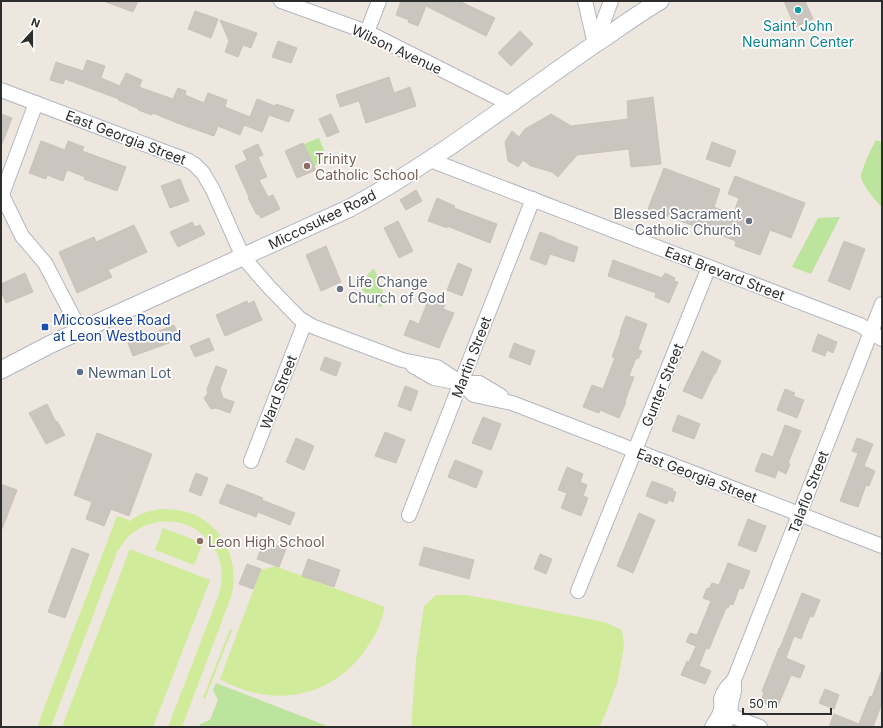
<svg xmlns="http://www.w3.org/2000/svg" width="883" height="728" font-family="Inter,sans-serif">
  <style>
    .green { fill: #bce49d }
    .pitch { fill: #d0eb99 }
    .building { fill: #cac5be; stroke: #cac2b9 }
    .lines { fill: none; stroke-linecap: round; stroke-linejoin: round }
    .minor-casing { stroke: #b3b7c0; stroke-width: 16 }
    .tertiary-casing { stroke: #b3b7c0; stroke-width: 19 }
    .minor { stroke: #fff; stroke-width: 14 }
    .tertiary { stroke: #fff; stroke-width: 17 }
    .culture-dot { fill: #0f9aa8; stroke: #fff; stroke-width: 1.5 }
    .education-dot { fill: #8d6e63; stroke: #fff; stroke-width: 1.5 }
    .worship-dot { fill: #6b7280; stroke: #fff; stroke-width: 1.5 }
    .transit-dot { fill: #1a4fb4; stroke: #fff; stroke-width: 1.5 }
    .service-dot { fill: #5c6f8a; stroke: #fff; stroke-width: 1.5 }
    .labels { text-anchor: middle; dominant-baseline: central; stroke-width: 3.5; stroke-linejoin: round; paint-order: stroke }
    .culture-label { font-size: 14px; fill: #0d838f; stroke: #fff }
    .street-label { font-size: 14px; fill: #2d2d2d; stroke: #fff }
    .education-label { font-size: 14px; fill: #785e54; stroke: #fff; text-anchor: start }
    .worship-label { font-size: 14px; fill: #5b616d; stroke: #fff; text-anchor: end }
    .transit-label { font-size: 14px; fill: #164399; stroke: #fff; text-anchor: start }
    .service-label { font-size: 14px; fill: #4e5e75; stroke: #fff; text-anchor: start }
  </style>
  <rect width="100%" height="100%" fill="#eee7e0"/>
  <!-- green -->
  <g class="green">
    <polygon points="319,138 328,160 314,166 304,144"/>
    <path d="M876,140L882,142V207C877,203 860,182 861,176C861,173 863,169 864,166C867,157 871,149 876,140Z"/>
    <polygon points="840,217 811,274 792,267 818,218"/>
    <polygon points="374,268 385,298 381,308 360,288 369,281 367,275"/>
    <polygon points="216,683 330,727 199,727 200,724 210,720 218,700 213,690"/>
  </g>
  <!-- pitch -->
  <g class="pitch">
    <path d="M160,509C171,509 182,510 193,514C226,528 240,565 231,597L182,727H168L218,597C221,587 223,578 221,567C220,557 215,548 208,540C188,517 154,515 130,535C125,540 121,546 117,552L51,727H38L41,716L117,516L129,520V522C138,514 148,511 160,509Z"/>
    <polygon points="163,528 203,543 194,565 155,550"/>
    <polygon points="130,549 210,580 153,727 62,727"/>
    <path d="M275,566L385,607C383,615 380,625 376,633C372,641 366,648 361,656C325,700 269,707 220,679L261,570Z"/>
    <polygon points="436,595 465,595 494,600 604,622 622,630 624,646 618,680 605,715 599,727 411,727 416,660 424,606"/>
    <polygon points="230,629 232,630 205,699 203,698"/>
  </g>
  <!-- building -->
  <g class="building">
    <polygon points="106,1 138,1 133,12 106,2"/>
    <polygon points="401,1 459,1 495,18 486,36 426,6 418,26 408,22 409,20 396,15"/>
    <polygon points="784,1 805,1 813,19 795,27"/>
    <polygon points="195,11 218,19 211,38 188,29"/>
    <polygon points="220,20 257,33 251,48 243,45 238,57 225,52 229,41"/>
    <polygon points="520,31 533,44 511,66 498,53"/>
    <polygon points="278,41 297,48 291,63 272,57"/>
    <polygon points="87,60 105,66 101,78 120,86 126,73 142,80 139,87 173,99 178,88 186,91 185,95 204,103 208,93 227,100 225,107 250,117 257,99 275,106 276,104 294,110 289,122 269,115 262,132 244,125 240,135 218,126 214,136 177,123 153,113 152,115 138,110 139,109 118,100 119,99 65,79 63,84 50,80 56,62 83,71"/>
    <polygon points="389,77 394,93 410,87 416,106 366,123 359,101 340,107 336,95"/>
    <polygon points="653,97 661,164 631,167 629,149 577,155 558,177 552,172 531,166 523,160 518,167 508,161 505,142 512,131 519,137 525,129 551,114 571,126 628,119 627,101"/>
    <polygon points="1,114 12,118 2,144 1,143"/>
    <polygon points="331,114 339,132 327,137 319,119"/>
    <polygon points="41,141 65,150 68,141 84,147 82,151 126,167 117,191 84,179 85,177 67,170 63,181 47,175 46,179 29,173"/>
    <polygon points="712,142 736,151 730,167 706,159"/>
    <polygon points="303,143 316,170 297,178 285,151"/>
    <polygon points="258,144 263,155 258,157 267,177 259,180 268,197 273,195 280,209 261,218 259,214 257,215 248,198 249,197 235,166 247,160 243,151"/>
    <polygon points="664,168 720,189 714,207 733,215 739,198 728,194 735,176 805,203 791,238 770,230 760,255 735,246 736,241 705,229 705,230 648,209"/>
    <polygon points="180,179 189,201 170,208 161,186"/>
    <polygon points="416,190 422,201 406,210 400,200"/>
    <polygon points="437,198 455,206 454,208 497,224 490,243 447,226 447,228 428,221"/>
    <polygon points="398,221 413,251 399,258 384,228"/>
    <polygon points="192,222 195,227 200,225 205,234 178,247 170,232"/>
    <polygon points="134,225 147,252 108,270 112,277 77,293 59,252 94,237 96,242"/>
    <polygon points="540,232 556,238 556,239 578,247 574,262 550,254 546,265 530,259"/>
    <polygon points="844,241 865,249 850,290 828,281"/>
    <polygon points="326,246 341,282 321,291 306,255"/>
    <polygon points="613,260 662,278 665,273 675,278 674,281 678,282 669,303 655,297 656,293 608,276"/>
    <polygon points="458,263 472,269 462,296 447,290"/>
    <polygon points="25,273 33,292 6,303 1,292 1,284"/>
    <polygon points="429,298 445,304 443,309 454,313 439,348 404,335 410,320 419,324"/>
    <polygon points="247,301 248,304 254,301 262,320 225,336 216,315"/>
    <polygon points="626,316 647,324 638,349 642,351 638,359 636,358 629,376 634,377 625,401 626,402 619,418 600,410 599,413 583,407 592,385 603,389 615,358 612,357 621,332 620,332"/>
    <polygon points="174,325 180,339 133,356 128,343"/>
    <polygon points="818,334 837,342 833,353 827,350 825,356 812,351"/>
    <polygon points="209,338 214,350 195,357 190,346"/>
    <polygon points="514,343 535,351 530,365 509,357"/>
    <polygon points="702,351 721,361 715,374 714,374 702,399 683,391"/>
    <polygon points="325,357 341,363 336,376 320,370"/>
    <polygon points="216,366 227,370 220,389 223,398 234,402 230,413 216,408 211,409 204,398 208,393 207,389"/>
    <polygon points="405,386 418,391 411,411 398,406"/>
    <polygon points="785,389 795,393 793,396 804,400 797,418 777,410"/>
    <polygon points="47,404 56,422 57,421 65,435 46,444 29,413"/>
    <polygon points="678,415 700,424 694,439 672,431"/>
    <polygon points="483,417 501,424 491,450 472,443"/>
    <polygon points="785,425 801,431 788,463 790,464 786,474 778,470 775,478 755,471 762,453 773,457"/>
    <polygon points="385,432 405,440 396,463 375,456"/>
    <polygon points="97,433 152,454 129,516 111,509 104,526 86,519 92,502 74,495"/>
    <polygon points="296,438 314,446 304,470 286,462"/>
    <polygon points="857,438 873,444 864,466 875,471 869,486 866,485 858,507 840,501 858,453 852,451"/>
    <polygon points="455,460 483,471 476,488 448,477"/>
    <polygon points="567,467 583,474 580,482 587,485 583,496 588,498 581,516 561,508 567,493 558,490"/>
    <polygon points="196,473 208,478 201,496 189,491"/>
    <polygon points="652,481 673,489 672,491 676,492 673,502 669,500 667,504 646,496"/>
    <polygon points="1,484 17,490 2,529 1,528"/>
    <polygon points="227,484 263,498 262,500 295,513 290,525 258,512 256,517 219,503"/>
    <polygon points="639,513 655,520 633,573 617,566"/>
    <polygon points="748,519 766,526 756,552 738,545"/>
    <polygon points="264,541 286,549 279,567 257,559"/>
    <polygon points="424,547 474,560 469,579 419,565"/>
    <polygon points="72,548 89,554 65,618 48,612"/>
    <polygon points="540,554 552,559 546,574 534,569"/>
    <polygon points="308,559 340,570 334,587 302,576"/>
    <polygon points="728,563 750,571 743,589 739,588 733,605 730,604 728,608 726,608 709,649 706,648 699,666 711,671 705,684 681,675 687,661 689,662 696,646 686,642 690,633 697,635 711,601 703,598 707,588 709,589 712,583 719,585"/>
    <polygon points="247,564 261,569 253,589 239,584"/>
    <polygon points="802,593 820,600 813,617 810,616 801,639 794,636 786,658 805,666 800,678 791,675 777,708 761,702 764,692 762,691 779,648 780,648"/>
    <polygon points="881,672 882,672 882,703 873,727 829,727 834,714 859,724 870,696 872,697"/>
    <polygon points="825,689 839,695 834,709 819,703"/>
  </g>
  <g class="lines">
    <!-- minor casing -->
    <g class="minor-casing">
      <g id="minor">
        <polyline points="281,1 367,32 510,104"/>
        <polyline points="585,1 595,44"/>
        <polyline points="367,32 379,1"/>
        <polyline points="595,44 611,1"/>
        <polyline points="1,90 189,161 194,164 203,173 213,190 243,257 269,287 299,318 305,322 314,327 402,360 437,367 461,383 474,395 512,403 882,546"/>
        <polyline points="430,160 860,325 882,339"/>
        <polyline points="2,195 22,236 45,263 80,330"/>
        <polyline points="1,197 36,103"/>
        <polyline points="413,366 434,378 461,383 479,383 501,396"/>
        <polyline points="251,461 305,322"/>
        <polyline points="409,515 533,199"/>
        <polyline points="578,591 709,267"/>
        <polyline points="721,712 760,727"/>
        <path d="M712,727C715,721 720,716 721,709C722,706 721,703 721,699C723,691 728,686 734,680"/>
        <polyline points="723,727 730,715 731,704 734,691 734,680 882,304"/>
      </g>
    </g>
    <!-- tertiary casing -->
    <g class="tertiary-casing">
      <path id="tertiary" d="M1,370L51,344L350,208C435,162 512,101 592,46C615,31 636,15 660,1"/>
    </g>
    <!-- minor -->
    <use href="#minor" class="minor"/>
    <!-- tertiary -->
    <use href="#tertiary" class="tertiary"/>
  </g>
  <!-- markers -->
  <circle class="culture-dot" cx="798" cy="10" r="4"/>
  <g class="education-dot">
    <circle cx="307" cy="166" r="4"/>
    <circle cx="200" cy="541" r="4"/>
  </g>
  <g class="worship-dot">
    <circle cx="749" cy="221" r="4"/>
    <circle cx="340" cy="289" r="4"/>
  </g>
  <rect class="transit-dot" x="41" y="323" width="8" height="8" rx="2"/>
  <circle class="service-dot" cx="80" cy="372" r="4"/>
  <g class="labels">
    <!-- culture labels -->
    <g class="culture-label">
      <text x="798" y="25">Saint John<tspan x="798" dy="16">Neumann Center</tspan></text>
    </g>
    <!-- street labels -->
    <g class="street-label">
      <text transform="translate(397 49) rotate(25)">Wilson Avenue</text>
      <text transform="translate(126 137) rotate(21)">East Georgia Street</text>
      <text transform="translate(322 219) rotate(-26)">Miccosukee Road</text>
      <text transform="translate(725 273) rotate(21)">East Brevard Street</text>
      <text transform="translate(471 357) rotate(-69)">Martin Street</text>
      <text transform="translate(662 385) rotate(-68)">Gunter Street</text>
      <text transform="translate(278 392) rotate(-69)">Ward Street</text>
      <text transform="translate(697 475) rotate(21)">East Georgia Street</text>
      <text transform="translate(808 492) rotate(-69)">Talaflo Street</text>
    </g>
    <!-- education labels -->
    <g class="education-label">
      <text x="315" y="158">Trinity<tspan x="315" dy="16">Catholic School</tspan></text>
      <text x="208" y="541">Leon High School</text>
    </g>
    <!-- worship labels -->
    <g class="worship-label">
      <text x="741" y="213">Blessed Sacrament<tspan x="741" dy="16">Catholic Church</tspan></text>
      <text x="348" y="281" text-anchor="start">Life Change<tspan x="348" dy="16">Church of God</tspan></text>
    </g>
    <!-- transit labels -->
    <g class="transit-label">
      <text x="53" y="319">Miccosukee Road<tspan x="53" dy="16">at Leon Westbound</tspan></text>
    </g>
    <!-- service labels -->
    <g class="service-label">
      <text x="88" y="372">Newman Lot</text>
    </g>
  </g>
  <!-- border -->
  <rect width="883" height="728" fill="none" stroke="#2d2d2d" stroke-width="4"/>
  <!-- north arrow -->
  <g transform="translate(32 32) rotate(21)" stroke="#ffffff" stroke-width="3" paint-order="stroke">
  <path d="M0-3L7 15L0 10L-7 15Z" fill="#2d2d2d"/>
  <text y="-6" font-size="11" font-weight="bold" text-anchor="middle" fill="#2d2d2d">N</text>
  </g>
  <!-- scale -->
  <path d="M743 708v6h88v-6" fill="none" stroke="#2d2d2d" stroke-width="2"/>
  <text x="749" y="708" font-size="12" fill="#2d2d2d" stroke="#ffffff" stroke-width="3" paint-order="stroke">50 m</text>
</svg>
